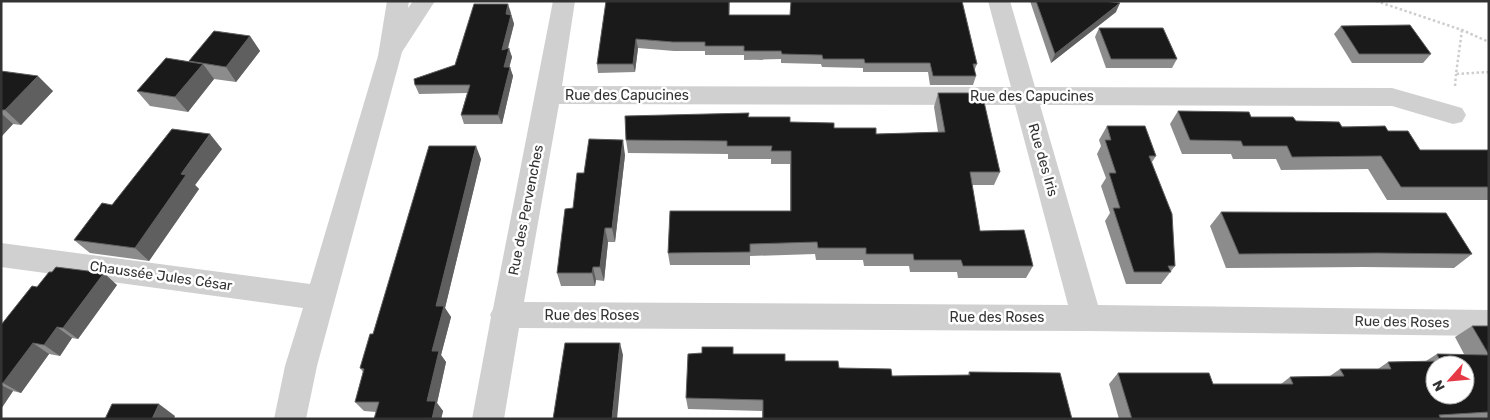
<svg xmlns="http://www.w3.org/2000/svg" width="1490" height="420" font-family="Rubik,sans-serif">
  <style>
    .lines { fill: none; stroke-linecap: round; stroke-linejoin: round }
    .path { stroke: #cdcdcd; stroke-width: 2.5; stroke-dasharray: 2.5 2.5; stroke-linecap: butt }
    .street { fill: #d0d0d0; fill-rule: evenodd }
    .wall { fill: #8c8c8c }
    .shaded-wall { fill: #5f5f5f }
    .building { fill: #1a1a1a; stroke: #5f5f5f; fill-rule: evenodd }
    .labels { text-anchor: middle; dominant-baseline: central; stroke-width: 5; stroke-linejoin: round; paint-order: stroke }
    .street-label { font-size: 14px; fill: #333; stroke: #fff }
  </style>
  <rect width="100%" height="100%" fill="#fff"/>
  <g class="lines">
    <!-- path -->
    <g class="path">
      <polyline points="1376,1 1462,30 1489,42"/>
      <polyline points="1462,30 1456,74 1489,72"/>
      <polyline points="1455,86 1456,74"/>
    </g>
    <!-- street -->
    <g class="street">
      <polygon points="387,1 409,1 408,8 413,1 435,1 402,52 317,366 306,419 274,419 285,366 303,308 1,267 1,243 310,284 378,56"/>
      <path d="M553,1H575L562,86L1011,87L988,1H1010L1035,87L1392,88L1462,108L1466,115L1462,122L1453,124L1392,106L1040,105L1098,305L1489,310V336L1087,331L519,328L504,419H472L491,317L490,315L493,309ZM559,104L1015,105L1068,305L524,302Z"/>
    </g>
  </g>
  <!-- wall -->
  <g class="wall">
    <polygon points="606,1 730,1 729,15 977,64 974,71 976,76 973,85 930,85 928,72 863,72 863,68 822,67 821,64 781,63 781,59 744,60 744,55 705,55 705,51 674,51 638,48 635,72 598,73 597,64"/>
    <polygon points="1030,1 1104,1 1116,12 1051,63"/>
    <polygon points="511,13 514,24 508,48 512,57 509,67 513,76 502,124 464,124 461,115 467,93 419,94 415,85 455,65"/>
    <polygon points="1341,26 1431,54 1423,63 1352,63 1334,34"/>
    <polygon points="1099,28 1177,59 1172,68 1106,68 1095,37"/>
    <polygon points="250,36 260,51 236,82 214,79 188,112 150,106 137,91 189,62"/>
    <polygon points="1,71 53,91 21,125 13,124 1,137"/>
    <polygon points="938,93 1000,172 994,185 972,185 980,231 1033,266 1026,278 958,278 957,272 910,272 909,266 864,266 863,260 816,260 815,254 750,256 750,265 670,265 668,253 790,211 790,164 771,164 771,159 728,159 728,154 628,153 626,140 748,117 876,134 938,132 934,107"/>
    <polygon points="1178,111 1251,117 1388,131 1420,150 1489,150 1489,200 1387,200 1368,169 1281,170 1276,159 1233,159 1231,154 1182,154 1170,124"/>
    <polygon points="1107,126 1156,156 1152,162 1175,266 1161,284 1126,284 1105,221 1110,213 1101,186 1106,178 1097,154 1101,146 1099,140"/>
    <polygon points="222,149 195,185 199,189 149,261 90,253 74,240 112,205"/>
    <polygon points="625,155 615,242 608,242 604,281 596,280 595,286 561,286 557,273 573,208 584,173"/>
    <polygon points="481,159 445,308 451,317 441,355 446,362 437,403 443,411 441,419 374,419 376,412 364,411 355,402 363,372 360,368 373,334"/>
    <polygon points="1221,212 1472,254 1454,268 1363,267 1226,268 1210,226"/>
    <polygon points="52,272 117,285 78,339 72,338 60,356 49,354 21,393 13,391 1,409 1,325"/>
    <polygon points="1472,326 1489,326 1489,419 1119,419 1109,384 1118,373 1213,384 1281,384 1290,377 1330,376 1340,369 1378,369 1388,362 1426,361 1437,354 1464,354 1455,337"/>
    <polygon points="733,347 733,354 892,376 968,375 969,372 1072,419 762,419 762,411 688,409 686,398 702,353"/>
  </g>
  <!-- shaded-wall -->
  <g class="shaded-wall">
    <polygon points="1120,3 1116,12 1051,63 1055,54"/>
    <polygon points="508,4 511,13 508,23 506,14"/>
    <polygon points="511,15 514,24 505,59 502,50"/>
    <polygon points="250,36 260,51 236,82 226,67"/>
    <polygon points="636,39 638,48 635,72 633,64"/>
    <polygon points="509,48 512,57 507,76 504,67"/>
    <polygon points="203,64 214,79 188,112 175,97"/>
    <polygon points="510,67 513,76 502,124 498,115"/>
    <polygon points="38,76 53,91 21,125 5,110"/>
    <polygon points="1,113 13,124 1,137"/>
    <polygon points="210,134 222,149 195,185 199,189 149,261 135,248 181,174"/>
    <polygon points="623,140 625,155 615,242 612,228"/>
    <polygon points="476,146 481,159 445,308 451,317 441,355 446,362 437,403 443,411 441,419 432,419 427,401 436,306"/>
    <polygon points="605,228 608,242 604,281 600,267"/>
    <polygon points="593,267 596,280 595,286 592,273"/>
    <polygon points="104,273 117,285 78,339 63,328"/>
    <polygon points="57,327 72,338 60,356 44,345"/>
    <polygon points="33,343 49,354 21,393 3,383"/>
    <polygon points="620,343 623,355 617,419 612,419"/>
    <polygon points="1,385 13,391 1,409"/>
    <polygon points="159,404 175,416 174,419 152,419"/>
  </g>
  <!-- building -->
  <g class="building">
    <polygon points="606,1 729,1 729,15 790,15 791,1 962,1 977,64 973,64 976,76 933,76 930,63 865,63 864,59 823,59 822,55 782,54 781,51 744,51 744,46 705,46 705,42 673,42 636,39 633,64 597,64"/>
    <polygon points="1036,1 1104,1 1120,3 1055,54"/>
    <polygon points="474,4 508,4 506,14 511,15 502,50 509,48 504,67 510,67 498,115 461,115 470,85 415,85 414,79 455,65"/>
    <polygon points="1410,25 1431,54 1359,54 1341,26"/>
    <polygon points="1099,28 1163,28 1177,59 1111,59"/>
    <polygon points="214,31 250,36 226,67 189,61"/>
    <polygon points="166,58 203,64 175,97 137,91"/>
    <polygon points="1,71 38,76 5,110 1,110"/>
    <polygon points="938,93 982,93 1000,172 970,172 980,231 1024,230 1033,266 963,266 961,260 914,260 913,254 866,254 866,248 818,248 817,242 750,244 750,252 668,253 670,211 791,211 791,151 771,151 772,146 727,146 727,141 626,140 625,116 749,113 748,117 790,117 790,122 834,123 834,128 876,128 876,134 945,132"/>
    <polygon points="1178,111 1249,112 1251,117 1293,117 1296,121 1339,122 1342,127 1385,126 1388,131 1408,131 1420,150 1489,150 1489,187 1401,187 1381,156 1292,157 1287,146 1243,146 1241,141 1190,140"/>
    <polygon points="1107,126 1145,126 1156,156 1149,156 1172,214 1175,266 1168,266 1171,272 1134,272 1113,208 1120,208 1109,173 1116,173 1105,140 1111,140"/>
    <polygon points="172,129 210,134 181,174 186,175 135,248 74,240 102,203 112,205"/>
    <polygon points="589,139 623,140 612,228 605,228 600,267 593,267 592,273 557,273 565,209 573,208 577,173 584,173"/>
    <polygon points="429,146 476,146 436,306 444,306 432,351 439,351 427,401 436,401 432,419 374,419 379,402 355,402 364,369 360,368 370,334 373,334"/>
    <polygon points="1221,212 1446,213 1472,254 1378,253 1239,254"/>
    <polygon points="56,267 104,273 63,328 57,327 44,345 33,343 3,383 1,382 1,325 32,286 37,287 49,272 52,272"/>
    <path d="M1472,326H1489V412L1439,415L1441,419H1132L1118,373H1209L1213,384H1293L1290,377L1344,376L1340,369H1391L1388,362L1440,361L1437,354L1489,355ZM1435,365H1465V395H1435Z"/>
    <polygon points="565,343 620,343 612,419 553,419"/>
    <polygon points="702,347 733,347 733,354 785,354 785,361 838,361 839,368 891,369 892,376 970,375 969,372 1060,373 1072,419 763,419 763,400 686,398 688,354 702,353"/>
    <polygon points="112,404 159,404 152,419 105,419"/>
  </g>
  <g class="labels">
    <!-- street labels -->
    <g class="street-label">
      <text x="627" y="95">Rue des Capucines</text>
      <text x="1032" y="96">Rue des Capucines</text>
      <text transform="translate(1043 160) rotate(74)">Rue des Iris</text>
      <text transform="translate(526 210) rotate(-79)">Rue des Pervenches</text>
      <text transform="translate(161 276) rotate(8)">Chaussée Jules César</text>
      <text x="592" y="315">Rue des Roses</text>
      <text x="997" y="317">Rue des Roses</text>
      <text transform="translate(1402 322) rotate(1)">Rue des Roses</text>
    </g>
  </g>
  <!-- border -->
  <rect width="1490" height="420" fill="none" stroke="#333333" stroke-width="5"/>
  <!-- north arrow -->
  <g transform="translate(1450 380) rotate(243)"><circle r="24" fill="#ffffff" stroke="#adadad"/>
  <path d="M0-4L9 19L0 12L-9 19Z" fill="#e63946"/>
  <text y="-8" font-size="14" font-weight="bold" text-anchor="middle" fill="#333333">N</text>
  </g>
</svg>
